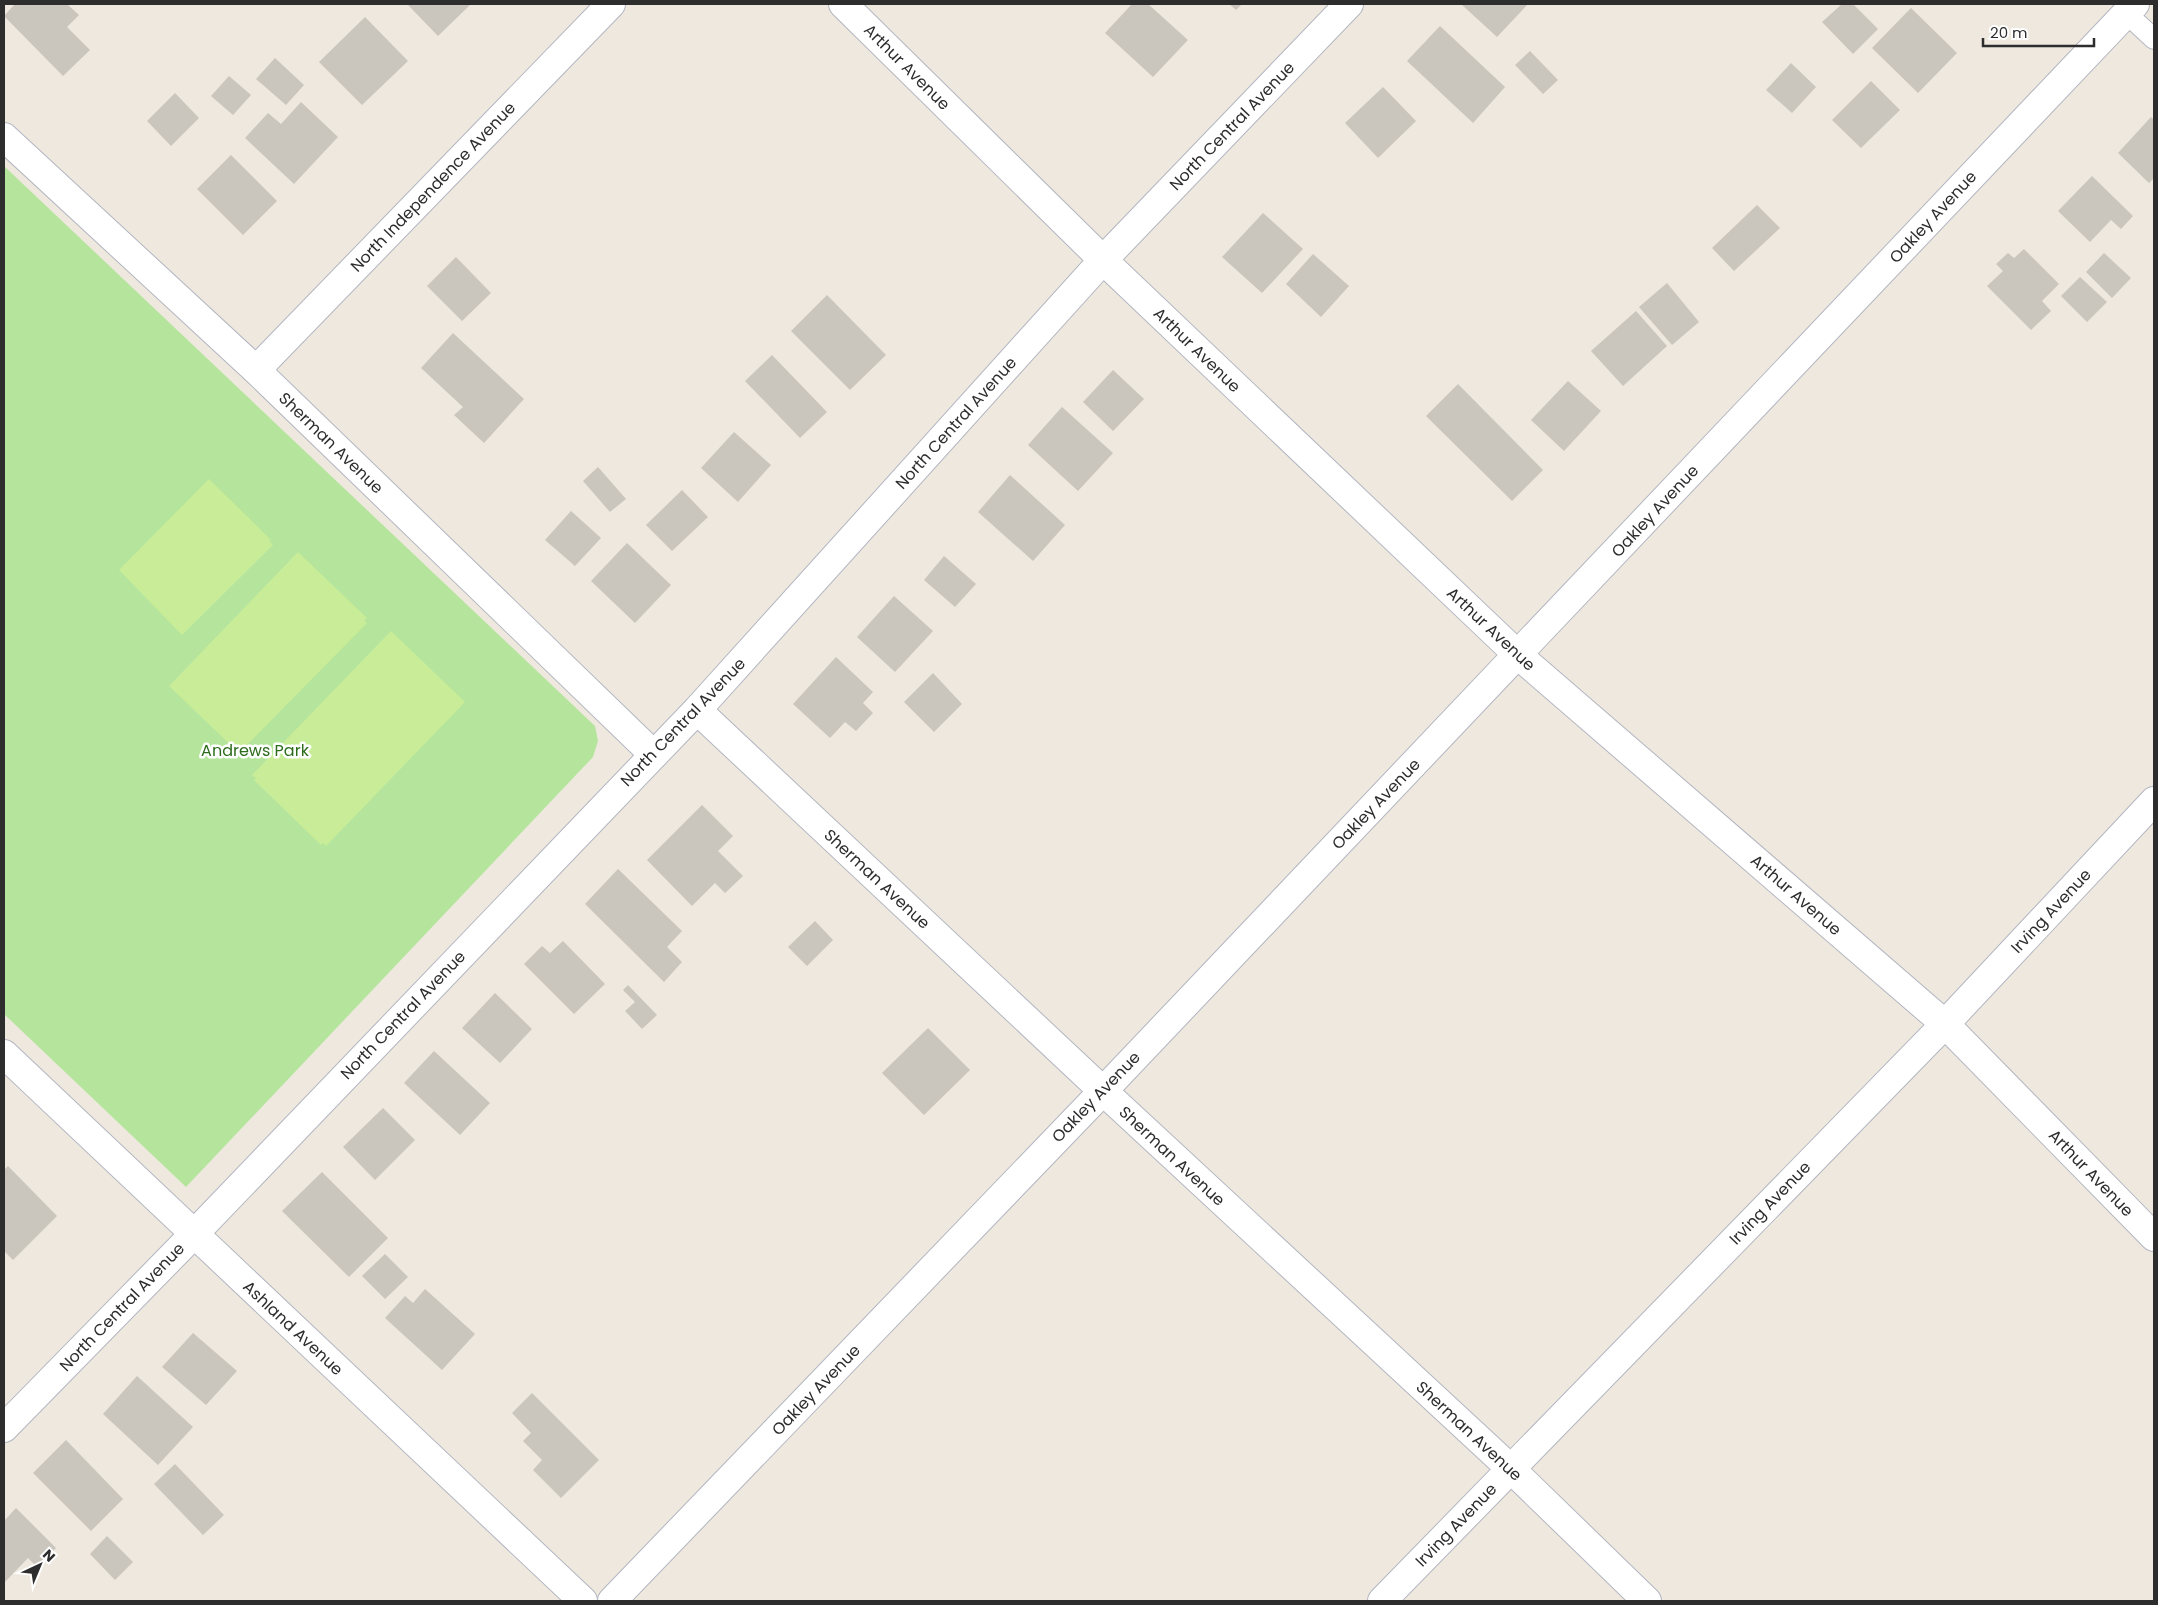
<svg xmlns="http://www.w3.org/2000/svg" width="2158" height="1605" font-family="Poppins,sans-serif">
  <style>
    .green { fill: #b5e59c }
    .pitch { fill: #c9ec98 }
    .building { fill: #cac6be }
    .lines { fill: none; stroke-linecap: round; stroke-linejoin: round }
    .lane-casing { stroke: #b3b6c0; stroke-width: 22 }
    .street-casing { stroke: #b3b6c0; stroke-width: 30 }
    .secondary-casing { stroke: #b3b6c0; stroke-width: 30 }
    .lane { stroke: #fff; stroke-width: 20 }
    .street { stroke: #fff; stroke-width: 28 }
    .secondary { stroke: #fff; stroke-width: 28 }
    .labels { text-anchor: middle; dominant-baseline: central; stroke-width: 5; stroke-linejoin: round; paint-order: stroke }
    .street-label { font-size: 16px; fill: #2d2d2d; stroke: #fff }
    .park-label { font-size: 16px; fill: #2c6c1a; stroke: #fff }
  </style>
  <rect width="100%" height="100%" fill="#eee8df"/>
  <!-- green -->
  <polygon class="green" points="4,166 595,726 598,741 593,757 186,1187 4,1014"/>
  <!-- pitch -->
  <g class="pitch">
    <polygon points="209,479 271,540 269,541 273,545 182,635 119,570"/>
    <polygon points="298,552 367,618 364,620 367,623 241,751 240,750 238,752 169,686"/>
    <polygon points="391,631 465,702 326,846 323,843 321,845 254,780 256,778 252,775"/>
  </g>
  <!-- building -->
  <g class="building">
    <polygon points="15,4 67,4 79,15 67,27 90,50 63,76 4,16"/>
    <polygon points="407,4 471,4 438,36"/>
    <polygon points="1132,4 1148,4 1188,40 1153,77 1105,33"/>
    <polygon points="1229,4 1242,4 1236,10"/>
    <polygon points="1461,4 1528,4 1497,37"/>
    <polygon points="1842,4 1853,4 1878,29 1853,54 1822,22"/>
    <polygon points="1911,8 1957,53 1918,93 1872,48"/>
    <polygon points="365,17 408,61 362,105 319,62"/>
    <polygon points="1440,26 1505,87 1473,123 1407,61"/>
    <polygon points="1530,51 1558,80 1543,94 1515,65"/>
    <polygon points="275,58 304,85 286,105 256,79"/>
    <polygon points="1791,63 1816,87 1792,113 1766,90"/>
    <polygon points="229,76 251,95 233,115 211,96"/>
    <polygon points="1871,81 1900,110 1861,148 1832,120"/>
    <polygon points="1383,87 1416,121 1378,158 1345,123"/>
    <polygon points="175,93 199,118 171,146 147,121"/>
    <polygon points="301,102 338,137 294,184 245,138 268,113 281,124"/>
    <polygon points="2151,117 2154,120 2154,178 2149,183 2118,153"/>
    <polygon points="231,155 277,201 243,235 197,189"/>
    <polygon points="2092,176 2133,216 2121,229 2111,220 2090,242 2058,211"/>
    <polygon points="1757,205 1780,228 1734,271 1712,248"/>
    <polygon points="1263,213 1303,249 1262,293 1222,257"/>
    <polygon points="2024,249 2059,284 2042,301 2051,311 2031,330 1987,286 2003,271 1996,264 2008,253 2014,258"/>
    <polygon points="2104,253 2131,278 2112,298 2086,272"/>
    <polygon points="1313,254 1349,286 1321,317 1286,284"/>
    <polygon points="456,257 491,293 462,321 427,286"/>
    <polygon points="2080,277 2107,302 2087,322 2061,296"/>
    <polygon points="1667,283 1699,322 1672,345 1639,307"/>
    <polygon points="827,295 886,355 850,390 791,331"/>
    <polygon points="1636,311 1667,346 1623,386 1591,351"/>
    <polygon points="453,333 524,399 484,443 454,415 463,407 421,368"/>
    <polygon points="772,355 827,412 800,438 745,381"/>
    <polygon points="1113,370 1144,399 1113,431 1083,402"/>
    <polygon points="1568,381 1601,411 1564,451 1531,420"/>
    <polygon points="1458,384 1543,470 1512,501 1426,416"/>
    <polygon points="1062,407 1113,453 1078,491 1028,445"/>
    <polygon points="734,432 771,465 738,502 701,468"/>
    <polygon points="598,467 626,499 610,512 583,481"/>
    <polygon points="1010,475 1065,525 1033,561 978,512"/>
    <polygon points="682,490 708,517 672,551 646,525"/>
    <polygon points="571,511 601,538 575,566 545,540"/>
    <polygon points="627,543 671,585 635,623 591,581"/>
    <polygon points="944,556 976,584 955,607 924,580"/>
    <polygon points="894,596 933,631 895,672 857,637"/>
    <polygon points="836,657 873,692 863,703 873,713 856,731 845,722 830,738 793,704"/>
    <polygon points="933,673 962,704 934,732 904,702"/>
    <polygon points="702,805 733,836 718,851 743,876 725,893 715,883 692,906 647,860"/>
    <polygon points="618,869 682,931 667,947 682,962 664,982 585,904"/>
    <polygon points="815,921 833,940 807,966 788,947"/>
    <polygon points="563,941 605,984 574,1014 524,964 542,946 550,953"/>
    <polygon points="628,985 657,1015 642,1029 625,1011 635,1002 623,990"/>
    <polygon points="495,993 532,1029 500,1063 462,1028"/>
    <polygon points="928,1028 970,1070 924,1115 882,1073"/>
    <polygon points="434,1051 490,1103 460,1135 404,1083"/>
    <polygon points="383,1108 415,1140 375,1180 343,1147"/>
    <polygon points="8,1166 57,1216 13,1260 4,1251 4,1170"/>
    <polygon points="322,1172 388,1238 349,1277 282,1211"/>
    <polygon points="385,1254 408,1277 385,1299 362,1276"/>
    <polygon points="425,1289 475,1334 442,1370 385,1318 405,1296 413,1303"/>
    <polygon points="193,1333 237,1371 206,1405 162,1367"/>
    <polygon points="137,1376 193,1427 158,1465 103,1414"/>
    <polygon points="532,1393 599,1460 561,1498 533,1470 542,1460 523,1441 531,1433 512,1413"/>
    <polygon points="66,1440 123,1499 91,1531 33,1473"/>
    <polygon points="175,1464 224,1515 203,1535 154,1484"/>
    <polygon points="16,1508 56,1548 37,1567 28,1558 4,1583 4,1521"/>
    <polygon points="107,1536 133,1562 115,1580 90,1554"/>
  </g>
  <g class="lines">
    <!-- lane casing -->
    <g class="lane-casing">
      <polyline id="lane" points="2126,13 2154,39"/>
    </g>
    <!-- street casing -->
    <g class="street-casing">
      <g id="street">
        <polyline points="843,4 1103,260 1518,655 1945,1024 2154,1237"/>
        <polyline points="4,137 256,370 653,754"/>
        <polyline points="256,370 611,4"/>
        <polyline points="697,710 1103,1091 1511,1469 1647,1601"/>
        <polyline points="4,1054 583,1601"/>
        <polyline points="612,1601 1103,1091 2135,4"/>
        <polyline points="1382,1601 1945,1024 2154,801"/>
      </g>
    </g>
    <!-- secondary casing -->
    <g class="secondary-casing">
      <polyline id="secondary" points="4,1428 194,1234 697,710 1103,260 1349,4"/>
    </g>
    <!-- lane -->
    <use href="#lane" class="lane"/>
    <!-- street -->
    <use href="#street" class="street"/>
    <!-- secondary -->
    <use href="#secondary" class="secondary"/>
  </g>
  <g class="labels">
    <!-- street labels -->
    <g class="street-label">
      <text transform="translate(907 67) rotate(45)">Arthur Avenue</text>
      <text transform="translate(1232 126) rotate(-46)">North Central Avenue</text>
      <text transform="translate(433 187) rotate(-46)">North Independence Avenue</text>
      <text transform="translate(1933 217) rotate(-47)">Oakley Avenue</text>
      <text transform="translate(1197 350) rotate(44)">Arthur Avenue</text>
      <text transform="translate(956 423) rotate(-48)">North Central Avenue</text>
      <text transform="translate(331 443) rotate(44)">Sherman Avenue</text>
      <text transform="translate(1655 511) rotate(-47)">Oakley Avenue</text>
      <text transform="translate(1491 629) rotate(43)">Arthur Avenue</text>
      <text transform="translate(683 722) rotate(-46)">North Central Avenue</text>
      <text transform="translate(1376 804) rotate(-46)">Oakley Avenue</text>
      <text transform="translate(877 879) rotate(43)">Sherman Avenue</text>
      <text transform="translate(1796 895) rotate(41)">Arthur Avenue</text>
      <text transform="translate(2051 911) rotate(-47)">Irving Avenue</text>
      <text transform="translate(403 1015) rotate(-46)">North Central Avenue</text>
      <text transform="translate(1096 1097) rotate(-46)">Oakley Avenue</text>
      <text transform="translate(1172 1156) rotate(43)">Sherman Avenue</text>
      <text transform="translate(2091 1173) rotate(46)">Arthur Avenue</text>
      <text transform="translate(1770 1203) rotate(-46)">Irving Avenue</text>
      <text transform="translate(122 1307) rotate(-46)">North Central Avenue</text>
      <text transform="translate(293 1328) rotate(43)">Ashland Avenue</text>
      <text transform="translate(816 1390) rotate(-46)">Oakley Avenue</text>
      <text transform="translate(1469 1431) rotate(43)">Sherman Avenue</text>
      <text transform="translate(1456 1525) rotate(-46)">Irving Avenue</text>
    </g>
    <!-- park labels -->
    <g class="park-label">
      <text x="255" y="750">Andrews Park</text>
    </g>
  </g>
  <!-- border -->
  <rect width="2158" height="1605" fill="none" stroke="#2d2d2d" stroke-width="10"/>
  <!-- north arrow -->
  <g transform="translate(40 1565) rotate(44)" stroke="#ffffff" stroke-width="4" paint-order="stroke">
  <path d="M0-4L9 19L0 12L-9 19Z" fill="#2d2d2d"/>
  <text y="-8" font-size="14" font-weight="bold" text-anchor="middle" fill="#2d2d2d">N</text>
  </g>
  <!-- scale -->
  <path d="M1983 38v8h111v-8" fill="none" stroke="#2d2d2d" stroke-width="2.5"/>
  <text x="1990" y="38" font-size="15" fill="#2d2d2d" stroke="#ffffff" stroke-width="4" paint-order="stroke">20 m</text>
</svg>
